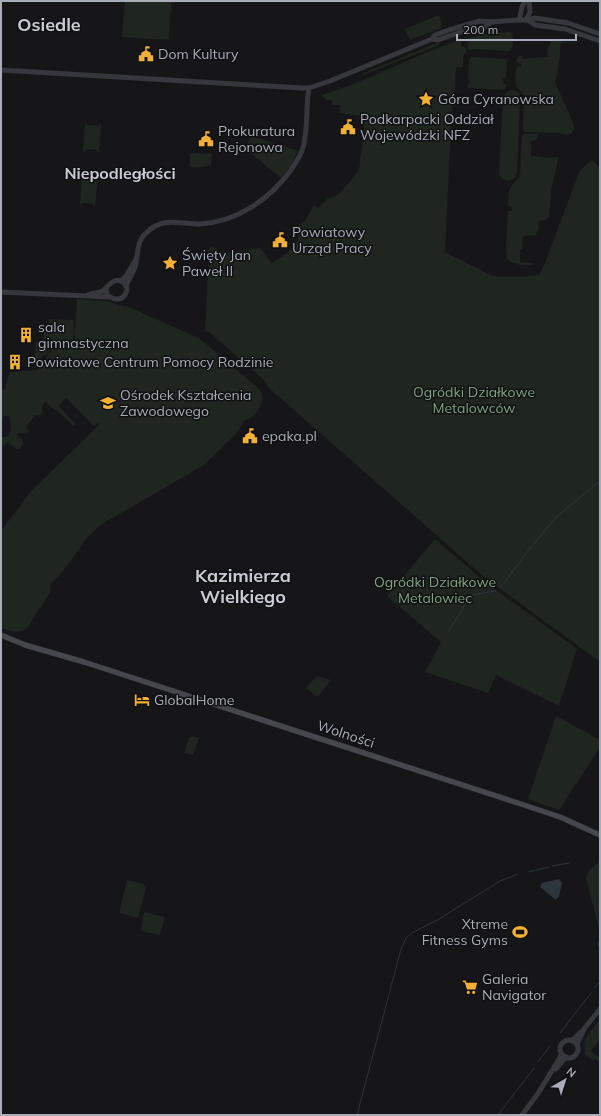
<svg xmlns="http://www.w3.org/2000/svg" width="601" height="1116" font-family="Mulish,sans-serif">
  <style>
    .green { fill: #1e261f }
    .water { fill: #2c353c }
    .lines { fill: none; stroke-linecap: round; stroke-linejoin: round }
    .stream { stroke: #2c353c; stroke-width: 1 }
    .tertiary { stroke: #37383d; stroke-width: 5 }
    .secondary { stroke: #45474d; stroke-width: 5.5 }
    .labels { text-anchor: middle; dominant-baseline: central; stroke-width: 3; stroke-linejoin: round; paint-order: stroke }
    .poi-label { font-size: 14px; fill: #a8adb8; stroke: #111113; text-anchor: start }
    .park-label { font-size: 14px; fill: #7fa381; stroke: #111113 }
    .street-label { font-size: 14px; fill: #a8adb8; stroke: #111113 }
    .quarter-label { font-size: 16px; font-weight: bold; fill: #c9ccd4; stroke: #111113 }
    .district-label { font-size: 18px; font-weight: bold; fill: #c9ccd4; stroke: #111113 }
  </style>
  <rect width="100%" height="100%" fill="#161618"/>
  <!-- green -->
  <g class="green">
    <polygon points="125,1 174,1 174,3 171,3 171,6 174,6 171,7 171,9 173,10 171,10 170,13 173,13 170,14 169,40 122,37"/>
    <polygon points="439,15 442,23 441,28 410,40 405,29"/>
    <path d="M511,32C514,38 514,47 509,51L473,49L468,50V38L491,33Z"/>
    <path d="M462,39L461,47L464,46L467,51L463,57V67H456L454,102H452L445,252L493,276L516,277L539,275L545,263L580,170L592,160L600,168V662L484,577L269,388L265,381L208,331L205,332L209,254L208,251L211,246L217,249V254L260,248L272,263L287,253L298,241L297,227L305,221L314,205L318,208L327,199L338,195L359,171L365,117L340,113V105H332V100H326L322,95C370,80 414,55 462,39Z"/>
    <path d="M553,39L569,43H561L558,72L555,82L573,123L574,128L572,133L567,135L557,133L525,132L523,130L524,97C523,92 520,91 517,87C514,82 516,72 517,67L521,66V64L516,62L517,59L519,56H522L523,59L547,57L548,56L547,50L551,43L550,40Z"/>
    <polygon points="439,42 439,45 356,78 366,72"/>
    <polygon points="471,57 506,59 507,60 506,78 500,78 503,80 504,84 506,84 506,88 503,90 468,88 468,85 470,83 470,81 468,80 469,61"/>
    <polygon points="512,90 517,91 520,95 517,173 514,179 508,181 501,178 499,173 503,99 505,93"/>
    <polygon points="85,123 87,125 99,126 99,123 101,124 99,153 97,152 97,150 86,149 85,152 83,152"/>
    <path d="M524,134H539L536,140L531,141V156L551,158L558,157V160L551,191L549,217L546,220H540L538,223L539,227L536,235L533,237V235L523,236L522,249H520V262L532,263V265C522,266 515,265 507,259L506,248L508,211H512V207L508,205L509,189H510C511,183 518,181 520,175L522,136Z"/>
    <polygon points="252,136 298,151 291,165 281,178 244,148"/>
    <polygon points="190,153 212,154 211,165 197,168 190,167"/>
    <polygon points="82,176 83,176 84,178 95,179 97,176 98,177 95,207 94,206 93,204 83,203 81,206 80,205"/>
    <path d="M77,299L107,301L125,307L126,306L199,338L257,387L262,393L263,399L258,411L252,417L244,421L236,434L204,465L102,524C85,537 76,555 63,571C59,577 54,579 50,585L51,586L50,592L28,627C19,635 11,631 1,628V531L31,491L100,424L98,423L94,426L66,398L59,406L76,424L73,426L56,409L55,410L45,402L42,407L43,412L39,416L36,415L26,426L30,431C27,435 23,434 18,433L17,436L23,440V444L19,449H16L8,442L1,448V437L9,436L11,430L9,416H3L1,429V390L5,389L7,380L10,372L38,370L39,366L55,346L71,347L74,345Z"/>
    <polygon points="49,319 74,320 73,342 70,342 70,345 49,344 52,345 51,349 46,355 42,356 38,364 32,364 31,355 35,354 36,341 43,341 44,332 49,332"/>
    <polygon points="435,539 484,581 577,649 559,706 496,675 488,693 425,672 441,642 387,596"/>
    <polygon points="317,676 331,680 320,694 319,694 317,697 306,688"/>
    <polygon points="556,716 600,740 600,747 559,810 528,799"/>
    <polygon points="193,736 199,738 193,755 184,753 189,738"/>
    <polygon points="598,863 600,863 600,926 598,925 586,878 589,870"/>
    <polygon points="127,880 143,884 146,888 138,918 119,913"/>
    <polygon points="144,912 165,917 160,935 141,931"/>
    <polygon points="600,1019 600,1039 591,1051 600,1058 600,1060 598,1061 595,1058 593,1060 585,1055 584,1040"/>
  </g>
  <!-- water -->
  <polygon class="water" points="559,879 562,883 559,896 556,900 540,887 542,883"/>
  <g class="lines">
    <!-- stream -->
    <g class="stream">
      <polyline points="534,544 555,518 600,481"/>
      <polyline points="500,588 531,547"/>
      <polyline points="449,631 471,595 495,591"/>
      <polyline points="552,866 569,863"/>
      <polyline points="528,872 549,867"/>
      <polyline points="598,942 600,950"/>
      <polyline points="594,988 600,982"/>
      <polyline points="560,1033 591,993"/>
      <polyline points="538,1062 550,1046"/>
      <polyline points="357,1115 401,949 406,938 412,933 439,919 500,881 518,874"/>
      <polyline points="498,1115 534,1068"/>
    </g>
    <!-- tertiary -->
    <g class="tertiary">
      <polyline points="519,20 522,7 525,1"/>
      <polyline points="526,20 530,12 529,1"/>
      <polyline points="528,20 535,25 565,29 600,41"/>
      <polyline points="432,39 438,40 461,32 485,27 491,22"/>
      <polyline points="1,70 302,88 309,88 330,81 432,39 435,35 449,30 480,21 491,22 516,20 528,20 535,18 568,23 600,34"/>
      <polyline points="121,281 126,276 135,261"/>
      <path d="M126,286C128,280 132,275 134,270C139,257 135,243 146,233C163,216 179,224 200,224C237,222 270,199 291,170C295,164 299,158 302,151C309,131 305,109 309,88"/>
      <polyline points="1,292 109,297"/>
      <path d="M88,295C92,293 97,293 101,292C107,289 115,273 125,284C130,290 124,300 116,299C113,299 110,297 107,295L106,289"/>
      <circle cx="569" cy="1049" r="9"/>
      <polyline points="572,1041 584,1029 600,1009"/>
      <polyline points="577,1044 584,1030"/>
      <polyline points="556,1069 566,1057"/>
      <polyline points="522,1115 539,1092 562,1054"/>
    </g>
    <!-- secondary -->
    <polyline class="secondary" points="1,635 25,645 84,662 524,805 560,817 600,835"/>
  </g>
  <!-- icons -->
  <defs>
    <g id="civic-bare" transform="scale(1.2)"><path d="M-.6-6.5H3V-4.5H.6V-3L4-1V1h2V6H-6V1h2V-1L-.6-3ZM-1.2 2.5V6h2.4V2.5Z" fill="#f2b134" stroke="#111113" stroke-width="2.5" paint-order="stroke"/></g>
    <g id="sight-bare" transform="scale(1.2)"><path d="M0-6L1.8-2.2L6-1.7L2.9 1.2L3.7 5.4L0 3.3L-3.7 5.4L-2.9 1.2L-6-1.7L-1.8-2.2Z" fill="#f2b134" stroke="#111113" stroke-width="2.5" paint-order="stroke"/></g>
    <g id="building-bare" transform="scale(1.2)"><path d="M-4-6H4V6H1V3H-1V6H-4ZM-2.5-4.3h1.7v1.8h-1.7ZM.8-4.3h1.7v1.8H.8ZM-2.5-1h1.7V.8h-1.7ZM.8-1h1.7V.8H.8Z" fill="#f2b134" stroke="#111113" stroke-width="2.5" paint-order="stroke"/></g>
    <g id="school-bare" transform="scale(1.2)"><path d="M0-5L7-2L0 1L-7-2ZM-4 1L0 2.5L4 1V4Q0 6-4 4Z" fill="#f2b134" stroke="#111113" stroke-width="2.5" paint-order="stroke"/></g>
    <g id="hotel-bare" transform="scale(1.2)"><path d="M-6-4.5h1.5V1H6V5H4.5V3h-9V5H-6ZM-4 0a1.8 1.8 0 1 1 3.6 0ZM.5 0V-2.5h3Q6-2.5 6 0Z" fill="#f2b134" stroke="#111113" stroke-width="2.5" paint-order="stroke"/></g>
    <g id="stadium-bare" transform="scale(1.2)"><path d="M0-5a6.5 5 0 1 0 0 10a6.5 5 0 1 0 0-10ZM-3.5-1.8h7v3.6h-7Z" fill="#f2b134" stroke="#111113" stroke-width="2.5" paint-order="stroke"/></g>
    <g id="supermarket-bare" transform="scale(1.2)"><path d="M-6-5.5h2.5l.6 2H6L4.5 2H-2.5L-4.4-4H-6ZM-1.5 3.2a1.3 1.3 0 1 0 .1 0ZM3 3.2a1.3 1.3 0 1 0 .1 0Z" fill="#f2b134" stroke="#111113" stroke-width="2.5" paint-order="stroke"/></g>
  </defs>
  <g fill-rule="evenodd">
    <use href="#civic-bare" x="146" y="54"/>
    <use href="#sight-bare" x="426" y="99"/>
    <use href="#civic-bare" x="348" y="127"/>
    <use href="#civic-bare" x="206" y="139"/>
    <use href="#civic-bare" x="280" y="240"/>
    <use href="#sight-bare" x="170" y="263"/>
    <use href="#building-bare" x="26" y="335"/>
    <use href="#building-bare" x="15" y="362"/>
    <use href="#school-bare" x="108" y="403"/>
    <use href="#civic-bare" x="250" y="436"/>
    <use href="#hotel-bare" x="142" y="700"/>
    <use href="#stadium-bare" x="520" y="932"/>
    <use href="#supermarket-bare" x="470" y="987"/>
  </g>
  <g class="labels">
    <!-- poi labels -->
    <g class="poi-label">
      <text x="158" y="54">Dom Kultury</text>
      <text x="438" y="99">Góra Cyranowska</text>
      <text x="360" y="119">Podkarpacki Oddział<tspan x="360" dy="16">Wojewódzki NFZ</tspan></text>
      <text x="218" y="131">Prokuratura<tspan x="218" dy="16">Rejonowa</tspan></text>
      <text x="292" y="232">Powiatowy<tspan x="292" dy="16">Urząd Pracy</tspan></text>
      <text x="182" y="255">Święty Jan<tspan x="182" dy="16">Paweł II</tspan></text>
      <text x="38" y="327">sala<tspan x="38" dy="16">gimnastyczna</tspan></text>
      <text x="27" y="362">Powiatowe Centrum Pomocy Rodzinie</text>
      <text x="120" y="395">Ośrodek Kształcenia<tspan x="120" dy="16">Zawodowego</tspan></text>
      <text x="262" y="436">epaka.pl</text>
      <text x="154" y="700">GlobalHome</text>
      <text x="508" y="924" text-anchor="end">Xtreme<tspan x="508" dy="16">Fitness Gyms</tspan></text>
      <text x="482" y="979">Galeria<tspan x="482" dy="16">Navigator</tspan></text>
    </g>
    <!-- park labels -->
    <g class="park-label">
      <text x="474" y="392">Ogródki Działkowe<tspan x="474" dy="16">Metalowców</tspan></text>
      <text x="435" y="582">Ogródki Działkowe<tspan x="435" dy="16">Metalowiec</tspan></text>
    </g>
    <!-- street labels -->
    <g class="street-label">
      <text transform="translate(346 734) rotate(18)">Wolności</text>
    </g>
    <!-- quarter labels -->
    <g class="quarter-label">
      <text x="120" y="173">Niepodległości</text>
    </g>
    <!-- district labels -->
    <g class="district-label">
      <text x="49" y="24">Osiedle</text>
      <text x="243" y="575">Kazimierza<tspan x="243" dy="21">Wielkiego</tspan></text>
    </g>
  </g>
  <!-- border -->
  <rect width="601" height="1116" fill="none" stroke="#a8adb8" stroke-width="4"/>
  <!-- north arrow -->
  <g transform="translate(565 1080) rotate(39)" stroke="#111113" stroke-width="3" paint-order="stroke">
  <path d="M0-3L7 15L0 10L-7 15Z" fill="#a8adb8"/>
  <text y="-6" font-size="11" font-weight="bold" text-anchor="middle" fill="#a8adb8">N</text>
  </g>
  <!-- scale -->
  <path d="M457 34v6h119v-6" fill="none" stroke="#a8adb8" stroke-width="2"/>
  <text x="463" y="34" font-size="12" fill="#a8adb8" stroke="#111113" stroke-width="3" paint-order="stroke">200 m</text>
</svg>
